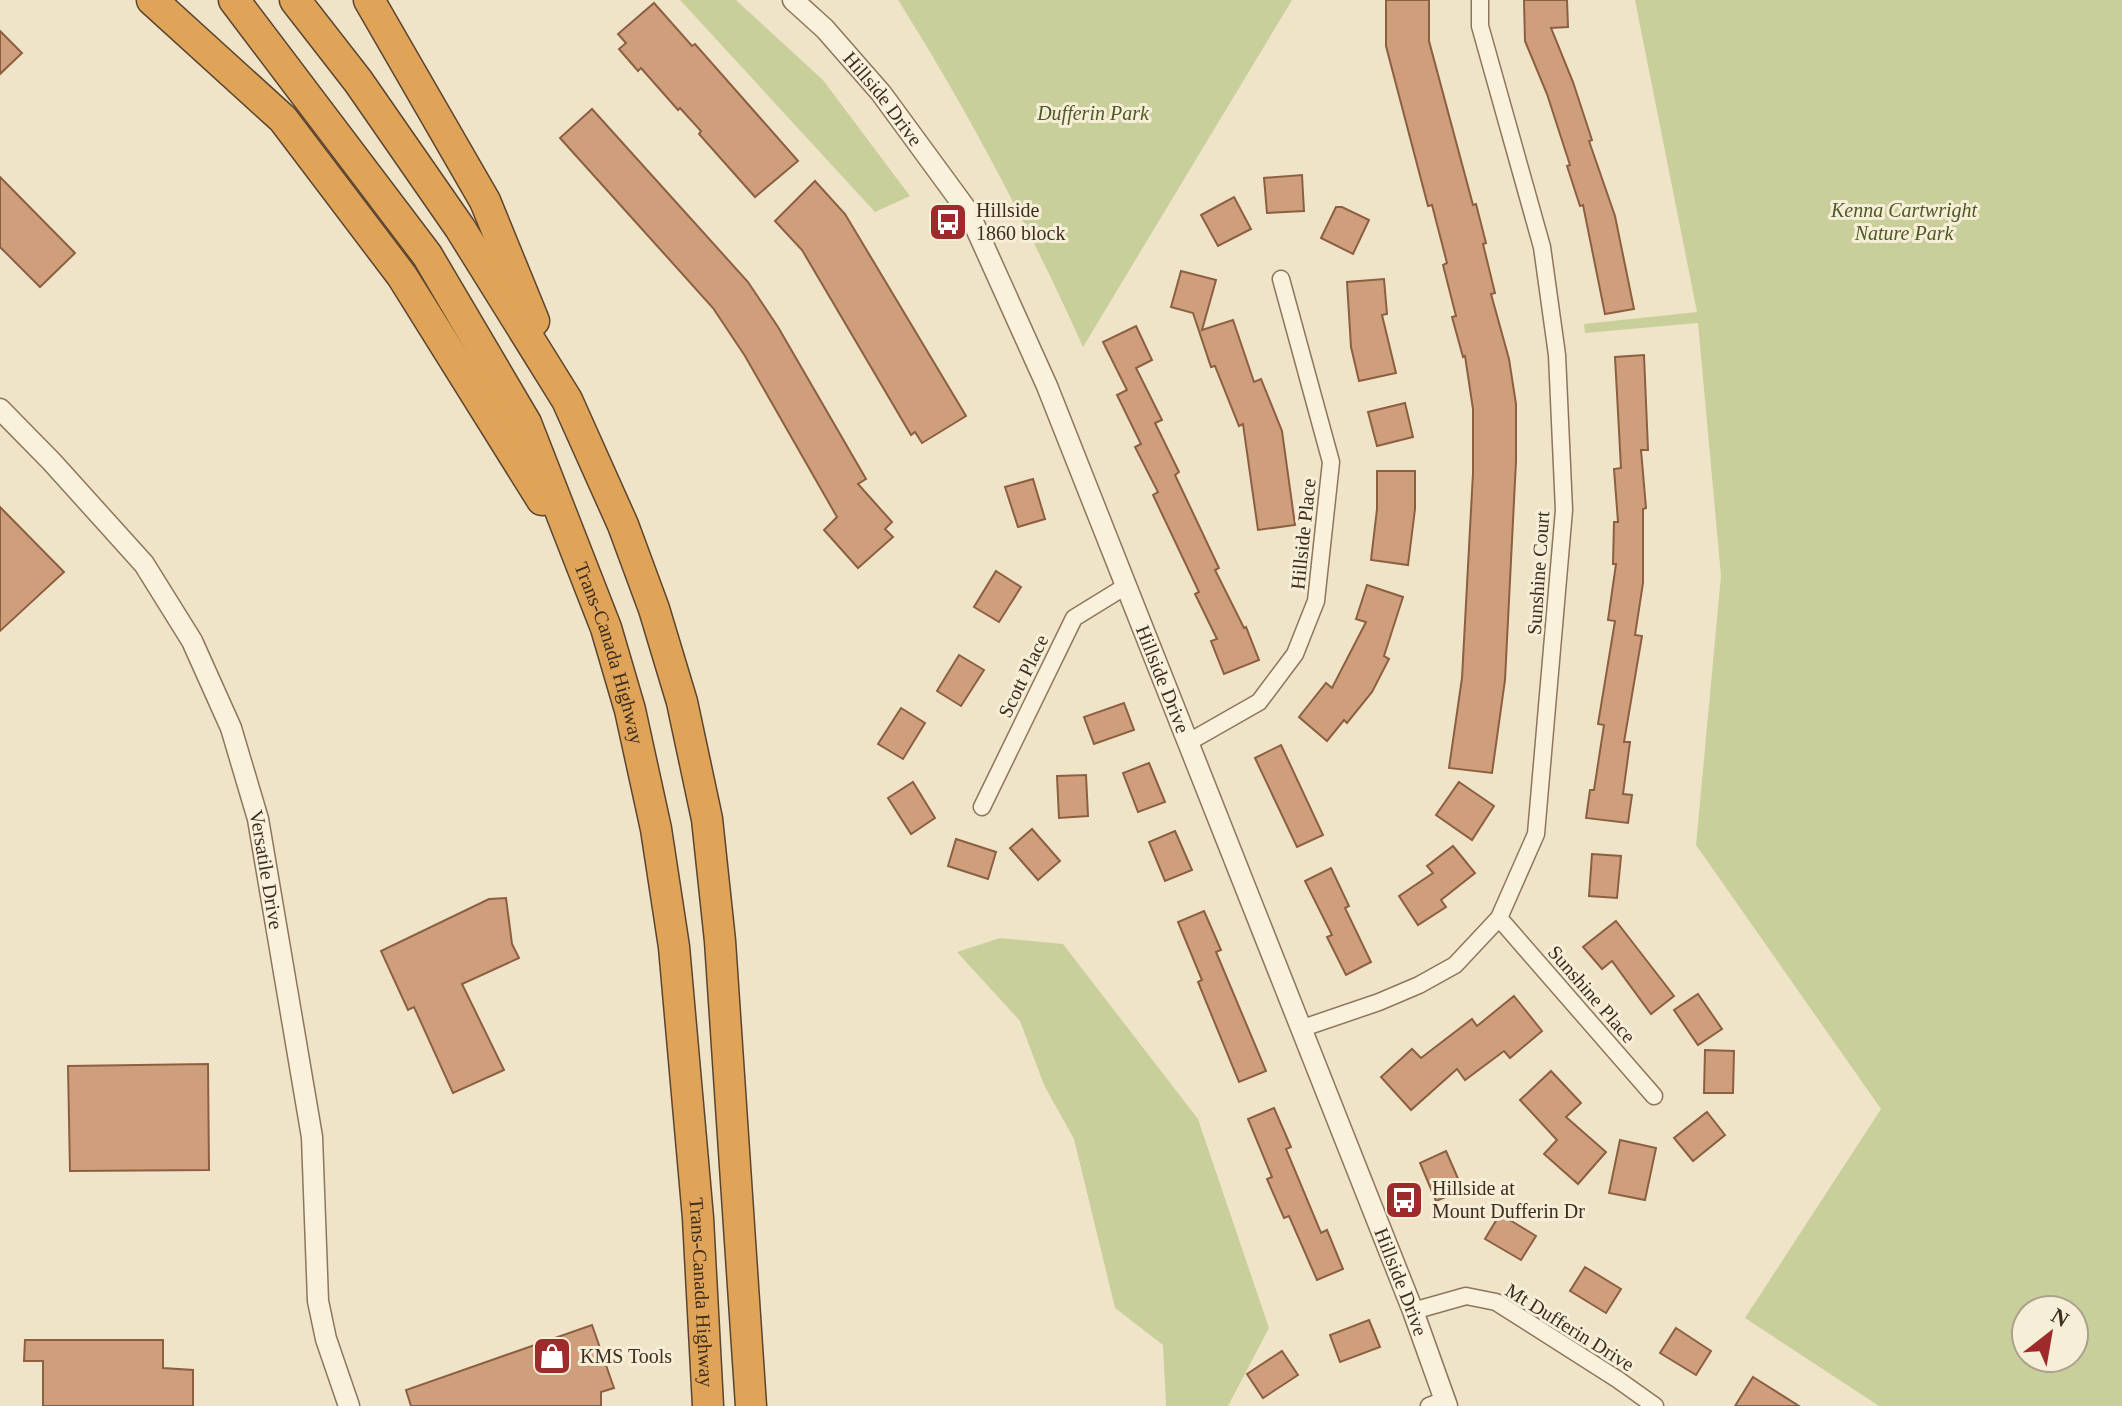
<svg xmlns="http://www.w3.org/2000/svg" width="2122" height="1406" font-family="'Times New Roman',serif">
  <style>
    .green { fill: #c9cf9b; fill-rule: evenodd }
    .building { fill: #cf9f7d; stroke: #8d5f41; stroke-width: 2 }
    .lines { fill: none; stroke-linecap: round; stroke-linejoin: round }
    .minor-casing { stroke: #8d765c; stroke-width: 19 }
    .tertiary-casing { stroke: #8d765c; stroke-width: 23 }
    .motorway-casing { stroke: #5b4430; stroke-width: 33 }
    .minor { stroke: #faf1dc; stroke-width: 16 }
    .tertiary { stroke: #faf1dc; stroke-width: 20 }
    .motorway { stroke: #e0a458; stroke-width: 30 }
    .labels { text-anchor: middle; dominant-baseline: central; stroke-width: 6; stroke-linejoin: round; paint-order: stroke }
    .street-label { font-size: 20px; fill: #3d2e20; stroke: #f7eed8 }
    .park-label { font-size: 20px; font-style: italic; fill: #4d5a26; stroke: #f7eed8 }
    .poi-label { font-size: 20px; fill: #3d2e20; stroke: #f7eed8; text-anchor: start }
  </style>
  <rect width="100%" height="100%" fill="#f0e4c8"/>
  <!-- green -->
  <g class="green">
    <polygon points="680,0 736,0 823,80 910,196 875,212"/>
    <path d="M898,0H1292L1083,347C1029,227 968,111 898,0Z"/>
    <path d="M1635,0H2122V1406H1879L1745,1318L1881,1109L1696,845L1721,576L1698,323L1585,333L1584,324L1697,312ZM2026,1310H2074V1358H2026Z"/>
    <polygon points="1000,938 1063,944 1198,1119 1269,1328 1228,1406 1166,1406 1163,1345 1115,1308 1074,1139 1044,1085 1020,1021 957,952"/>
  </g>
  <!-- building -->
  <g class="building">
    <polygon points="1386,0 1429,0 1429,41 1473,205 1476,204 1486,243 1483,244 1495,293 1491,294 1509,359 1516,404 1516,461 1505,680 1492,773 1449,768 1462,678 1473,473 1473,409 1465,356 1463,357 1452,317 1456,316 1443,265 1447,263 1432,205 1428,206 1386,46"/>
    <polygon points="1524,0 1567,0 1568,27 1551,28 1573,82 1592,140 1589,141 1615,216 1634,309 1605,314 1583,205 1580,206 1567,166 1570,165 1547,94 1525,41"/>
    <polygon points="654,3 692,46 695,44 798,161 755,197 699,134 701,131 680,108 678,110 641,68 638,71 619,49 626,43 618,34"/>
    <polygon points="0,31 22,53 0,74"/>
    <polygon points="592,109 748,282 778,327 866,479 858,484 892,522 885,529 893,537 858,568 824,530 837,517 745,356 713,308 560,138"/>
    <polygon points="1302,175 1304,211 1267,213 1264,178"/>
    <polygon points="0,177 75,253 40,287 0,247"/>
    <polygon points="815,181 845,214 966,416 922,443 915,432 911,435 802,250 775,221"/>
    <polygon points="1234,197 1251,229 1218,246 1201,215"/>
    <polygon points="1336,207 1342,207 1369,220 1353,254 1321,238"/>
    <polygon points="1181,271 1216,280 1202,330 1233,320 1254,382 1261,379 1282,431 1295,525 1258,530 1243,424 1239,426 1215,366 1211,367 1193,313 1171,307"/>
    <polygon points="1384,279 1387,314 1382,315 1396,373 1359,381 1351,347 1347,282"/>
    <polygon points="1136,326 1152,360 1136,368 1162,420 1155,423 1179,472 1175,475 1219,568 1215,570 1244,628 1246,627 1259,660 1224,674 1211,641 1217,639 1195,594 1199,592 1153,495 1158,492 1135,447 1141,444 1117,395 1127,390 1103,342"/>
    <polygon points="1644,355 1648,450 1641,450 1646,508 1643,509 1643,583 1635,635 1642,636 1624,742 1630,742 1623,794 1632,795 1628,823 1586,818 1590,790 1594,790 1604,725 1598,724 1615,621 1608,620 1616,564 1613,564 1614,522 1618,522 1614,469 1621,468 1615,357"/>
    <polygon points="1405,403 1413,437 1377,446 1368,412"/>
    <polygon points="1377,471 1415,471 1415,509 1408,565 1371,560 1377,509"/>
    <polygon points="1033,479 1045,519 1018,527 1005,487"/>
    <polygon points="0,507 64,572 0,631"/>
    <polygon points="996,571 1021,587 999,622 974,607"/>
    <polygon points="1367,585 1403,597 1384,656 1389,659 1372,692 1347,723 1344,720 1327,741 1299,717 1326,683 1332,688 1366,622 1356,619"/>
    <polygon points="959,655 984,670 961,706 937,691"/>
    <polygon points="1124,703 1134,730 1094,744 1084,717"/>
    <polygon points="901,708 925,723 903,759 878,744"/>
    <polygon points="1281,745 1323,835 1297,847 1255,758"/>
    <polygon points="1149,763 1165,802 1138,812 1123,773"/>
    <polygon points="1086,775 1088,816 1059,818 1057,776"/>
    <polygon points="913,782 935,818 911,834 888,798"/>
    <polygon points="1459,782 1494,806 1472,840 1436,815"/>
    <polygon points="1032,829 1060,861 1038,880 1010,848"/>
    <polygon points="1175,831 1192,870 1165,881 1149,842"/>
    <polygon points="956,839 996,852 988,879 948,866"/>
    <polygon points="1453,846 1475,873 1441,900 1446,907 1418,925 1399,896 1433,873 1427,866"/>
    <polygon points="1592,854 1621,856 1617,898 1589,896"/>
    <polygon points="1331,868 1349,906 1345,908 1371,962 1346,975 1327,937 1332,935 1305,881"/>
    <polygon points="506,898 512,944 519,958 462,984 504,1070 453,1093 414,1007 408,1010 381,951 489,899"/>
    <polygon points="1204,911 1221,950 1216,952 1266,1071 1239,1082 1198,982 1202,980 1178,922"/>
    <polygon points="1616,921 1674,996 1651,1014 1612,961 1602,969 1583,947"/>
    <polygon points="1698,994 1722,1029 1698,1045 1674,1010"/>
    <polygon points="1514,996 1542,1031 1510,1058 1504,1051 1465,1080 1457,1069 1411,1110 1381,1077 1412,1049 1421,1058 1472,1019 1477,1026"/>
    <polygon points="1705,1050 1734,1051 1733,1093 1704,1093"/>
    <polygon points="208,1064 209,1170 70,1171 68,1066"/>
    <polygon points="1551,1071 1581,1103 1566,1117 1606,1152 1578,1184 1544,1154 1557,1140 1520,1100"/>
    <polygon points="1274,1108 1291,1147 1286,1149 1321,1233 1327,1230 1343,1269 1317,1280 1289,1216 1284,1218 1267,1179 1272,1177 1248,1119"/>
    <polygon points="1707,1112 1725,1135 1693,1161 1674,1138"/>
    <polygon points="1620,1140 1656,1148 1645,1200 1609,1193"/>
    <polygon points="1446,1151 1463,1190 1436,1201 1420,1163"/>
    <polygon points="1500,1214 1536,1236 1521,1260 1485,1239"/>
    <polygon points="1585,1267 1621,1289 1606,1313 1570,1291"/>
    <polygon points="1369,1320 1380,1347 1340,1362 1330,1335"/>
    <polygon points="592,1325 614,1388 601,1392 601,1406 411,1406 406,1390"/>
    <polygon points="1676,1328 1711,1351 1696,1375 1660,1353"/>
    <polygon points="25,1340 163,1340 163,1368 193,1370 193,1406 43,1406 43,1361 24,1361"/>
    <polygon points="1282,1351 1298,1375 1263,1398 1247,1374"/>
    <polygon points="1753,1377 1799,1406 1735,1406"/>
  </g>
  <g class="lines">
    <!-- minor casing -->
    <g class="minor-casing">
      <g id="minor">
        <polyline points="1187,743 1259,702 1295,654 1316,601 1331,462 1281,279"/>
        <polyline points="982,807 1074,618 1126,586"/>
        <polyline points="1499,918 1654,1096"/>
        <polyline points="1300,1029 1379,1002 1419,985 1455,965 1499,918 1536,834 1564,510 1557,355 1542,247 1480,26 1480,0"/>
        <polyline points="1413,1311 1466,1296 1496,1302 1617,1379 1655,1406"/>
        <polyline points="1429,1406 1445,1400"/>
      </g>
    </g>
    <!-- tertiary casing -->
    <g class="tertiary-casing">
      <g id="tertiary">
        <path id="s1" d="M793,0L825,29L881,93L969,213L1047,386L1413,1311L1447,1406"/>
        <path id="s2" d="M0,409L52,462L144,564L192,641L231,728L258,819L312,1137L318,1301L326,1339L349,1406"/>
      </g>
    </g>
    <!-- motorway casing -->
    <g class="motorway-casing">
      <g id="motorway">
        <polyline points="152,0 283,119 402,276 542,500"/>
        <path id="s3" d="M234,0L427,255L526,423L606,628L630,710L656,829L674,947L698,1218L708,1406"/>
        <polyline points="295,0 358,81 460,228 567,400 623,525 654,609 682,702 707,819 720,941 751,1406"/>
        <polyline points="369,0 485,201 534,321"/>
      </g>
    </g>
    <!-- minor -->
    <use href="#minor" class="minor"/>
    <!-- tertiary -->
    <use href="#tertiary" class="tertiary"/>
    <!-- motorway -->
    <use href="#motorway" class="motorway"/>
  </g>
  <!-- icons -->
  <defs>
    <g id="bus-square" transform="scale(2)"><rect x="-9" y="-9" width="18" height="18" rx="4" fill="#9e2a2b" stroke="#f7eed8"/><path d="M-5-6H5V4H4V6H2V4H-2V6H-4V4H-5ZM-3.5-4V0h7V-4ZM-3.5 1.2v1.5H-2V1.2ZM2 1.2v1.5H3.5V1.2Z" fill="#fff"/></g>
    <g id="shop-square" transform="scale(2)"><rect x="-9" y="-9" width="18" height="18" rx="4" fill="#9e2a2b" stroke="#f7eed8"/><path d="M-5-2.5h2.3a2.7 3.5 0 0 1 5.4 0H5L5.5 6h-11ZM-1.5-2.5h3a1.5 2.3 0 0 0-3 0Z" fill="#fff"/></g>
  </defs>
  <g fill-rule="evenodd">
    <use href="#bus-square" x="948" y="222"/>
    <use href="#bus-square" x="1404" y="1200"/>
    <use href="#shop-square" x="552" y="1356"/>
  </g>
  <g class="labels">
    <!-- street labels -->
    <g class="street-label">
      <text stroke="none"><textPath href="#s1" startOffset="134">Hillside Drive</textPath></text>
      <text transform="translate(1303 534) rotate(-84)">Hillside Place</text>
      <text transform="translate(1538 573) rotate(-86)">Sunshine Court</text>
      <text stroke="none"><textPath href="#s3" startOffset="760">Trans-Canada Highway</textPath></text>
      <text transform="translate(1023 676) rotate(-64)">Scott Place</text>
      <text stroke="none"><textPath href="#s1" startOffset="782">Hillside Drive</textPath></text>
      <text stroke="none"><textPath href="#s2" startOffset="544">Versatile Drive</textPath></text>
      <text transform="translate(1592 994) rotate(49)">Sunshine Place</text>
      <text stroke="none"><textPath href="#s1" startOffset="1430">Hillside Drive</textPath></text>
      <text stroke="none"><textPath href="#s3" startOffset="1408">Trans-Canada Highway</textPath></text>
      <text transform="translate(1570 1327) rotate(32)">Mt Dufferin Drive</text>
    </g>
    <!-- park labels -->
    <g class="park-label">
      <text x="1093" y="113">Dufferin Park</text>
      <text x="1904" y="210">Kenna Cartwright<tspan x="1904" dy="23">Nature Park</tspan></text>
    </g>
    <!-- poi labels -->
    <g class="poi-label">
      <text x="976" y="210">Hillside<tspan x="976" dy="23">1860 block</tspan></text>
      <text x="1432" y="1188">Hillside at<tspan x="1432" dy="23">Mount Dufferin Dr</tspan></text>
      <text x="580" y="1356">KMS Tools</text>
    </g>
  </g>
  <!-- north arrow -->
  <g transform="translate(2050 1334) rotate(31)"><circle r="38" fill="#f7eed8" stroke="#ada18e" stroke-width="2"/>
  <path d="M0-6L14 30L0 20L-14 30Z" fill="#9e2a2b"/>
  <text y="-12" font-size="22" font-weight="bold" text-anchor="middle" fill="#3d2e20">N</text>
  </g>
</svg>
